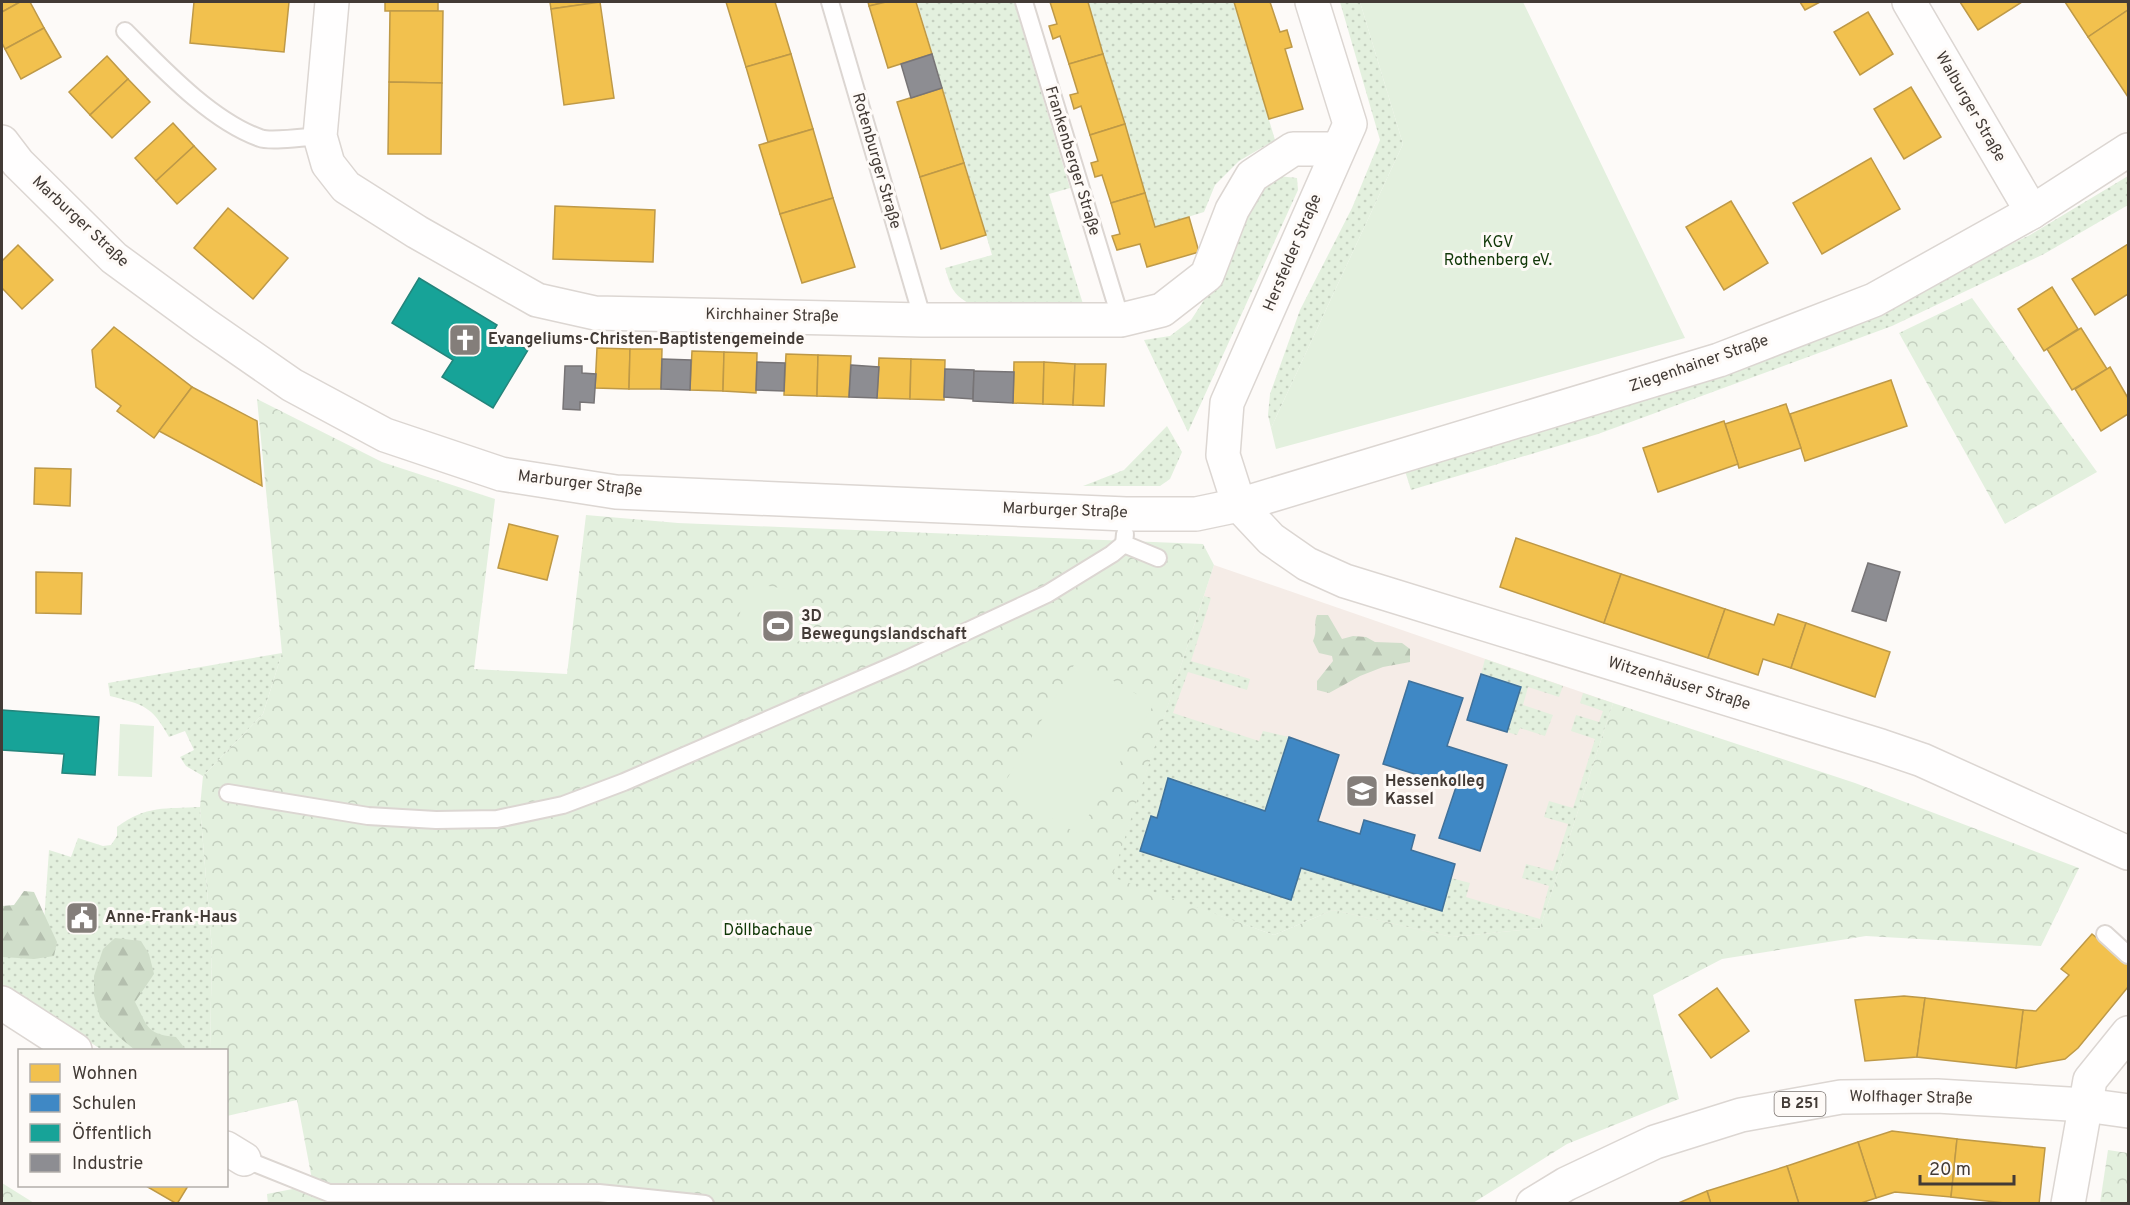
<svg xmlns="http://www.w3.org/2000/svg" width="2130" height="1205" font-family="Overpass,sans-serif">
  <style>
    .education { fill: #f5ece7 }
    .grass { fill: url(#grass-dots) }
    .forest { fill: url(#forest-firs) }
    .park { fill: url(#park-crowns) }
    .garden { fill: #e3f0de }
    .homes { fill: #f2c14e; stroke: #be9947; stroke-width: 1.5 }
    .schools { fill: #3f88c5; stroke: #40719a; stroke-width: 1.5 }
    .public { fill: #17a398; stroke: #24847b; stroke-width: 1.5 }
    .industry { fill: #8d8d92; stroke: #777476; stroke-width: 1.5 }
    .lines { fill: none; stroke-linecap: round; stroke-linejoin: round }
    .lane-casing { stroke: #dcd6d2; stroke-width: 20 }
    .street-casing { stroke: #dcd6d2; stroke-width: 36 }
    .primary-casing { stroke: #dcd6d2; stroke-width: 36 }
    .lane { stroke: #fffefe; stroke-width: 16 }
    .street { stroke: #fffefe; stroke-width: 33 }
    .primary { stroke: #fffefe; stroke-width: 33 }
    .labels { text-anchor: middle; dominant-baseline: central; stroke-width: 6; stroke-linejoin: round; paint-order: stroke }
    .shield { fill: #fefaf7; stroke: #7b7470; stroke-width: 1.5 }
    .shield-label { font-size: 15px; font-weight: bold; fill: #433b36 }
    .street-label { font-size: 16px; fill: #433b36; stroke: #fefaf7 }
    .park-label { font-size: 16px; fill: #113808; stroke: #fefaf7 }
    .poi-label { font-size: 16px; font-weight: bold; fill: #433b36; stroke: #fefaf7; text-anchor: start }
  </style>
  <defs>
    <pattern id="grass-dots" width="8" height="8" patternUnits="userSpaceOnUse" patternTransform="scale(1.5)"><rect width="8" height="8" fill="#e3f0de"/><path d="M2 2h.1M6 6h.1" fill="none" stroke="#c4cfbf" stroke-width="1.8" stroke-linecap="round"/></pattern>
    <pattern id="forest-firs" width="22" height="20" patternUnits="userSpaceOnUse" patternTransform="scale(1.5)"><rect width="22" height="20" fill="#d0deca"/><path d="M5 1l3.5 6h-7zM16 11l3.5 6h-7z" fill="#b4bfae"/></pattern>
    <pattern id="park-crowns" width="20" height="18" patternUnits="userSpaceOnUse" patternTransform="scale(1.5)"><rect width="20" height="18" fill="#e3f0de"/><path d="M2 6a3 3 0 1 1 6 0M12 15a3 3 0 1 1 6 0" fill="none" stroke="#c4cfbf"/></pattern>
  </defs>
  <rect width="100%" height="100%" fill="#fdfaf8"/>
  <!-- education -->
  <polygon class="education" points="1214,565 1613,703 1540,928 1452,937 1111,878"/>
  <!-- grass -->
  <g class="grass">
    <path d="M917,2H1014L1070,188L1049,194L1083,304H970C952,294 951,287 945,268L992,255Z"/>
    <polygon points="1088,2 1234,2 1275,140 1239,161 1215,185 1204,212 1155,227"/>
    <polygon points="1340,2 1360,2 1403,144 1271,428 1268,415 1270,394 1300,310 1352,208 1380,140"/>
    <polygon points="1278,176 1297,178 1298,190 1188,432 1144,340 1170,336 1191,320 1210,291 1261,192"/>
    <polygon points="2128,176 2128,205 2044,254 1892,326 1598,434 1411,490 1405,471 1881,306 2030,235"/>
    <polygon points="1167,426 1182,452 1170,479 1160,486 1083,486 1124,470"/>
    <polygon points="1204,596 1211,598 1191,661 1250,679 1247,690 1188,672 1173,713 1259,741 1263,731 1289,737 1265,811 1157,818 1152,817 1291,900 1301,868 1441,911 1451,878 1470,883 1466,897 1540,919 1549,886 1522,878 1526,864 1553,871 1568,824 1544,817 1549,801 1573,808 1595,739 1571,731 1576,715 1599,722 1603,711 1580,703 1583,693 1613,703 1540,928 1452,937 1333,910 1274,935 1111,878"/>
    <path d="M282,653L263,714L203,776L186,766L180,757L194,750L185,731L169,737C151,705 144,705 110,696L108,683Z"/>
    <polygon points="1485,659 1563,686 1559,697 1528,687 1523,705 1553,715 1545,736 1520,728 1517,735 1507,732 1521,687 1481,674"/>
    <path d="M200,807L212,949L210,1050H102L2,985V912L44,922L49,850L71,857L78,838L103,846L111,845L117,836V827C146,805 166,809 200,807Z"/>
  </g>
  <!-- forest -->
  <g class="forest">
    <path d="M1317,615H1328L1342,639L1353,636L1366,637L1375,642L1402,643L1410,649V662L1383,667L1360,676L1329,693L1317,690V681L1333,661L1332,656L1319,653L1313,641C1318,630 1313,624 1317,615Z"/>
    <polygon points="24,891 34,892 57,942 54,956 34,959 2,957 2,906 14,905"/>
    <path d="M115,938L141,941L149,954L154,974L135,1002C148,1027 146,1034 176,1037L186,1050H135L119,1037L100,1017L94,995V976L103,949Z"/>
  </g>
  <!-- park -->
  <g class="park">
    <polygon points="1972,298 2097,472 2005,524 1899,333"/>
    <polygon points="257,399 382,462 495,499 474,669 567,674 586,515 678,523 1203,544 1214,565 1112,877 1274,935 1333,910 1452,937 1540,928 1613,703 1855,783 2079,868 2041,946 1866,936 1722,959 1653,995 1679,1099 1567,1144 1473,1203 268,1204 267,1194 313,1185 297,1100 227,1116 226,1050 210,1050 212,949 200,807 203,776 263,714 282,653"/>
    <polygon points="2108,1150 2128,1153 2128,1203 2100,1203"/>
    <polygon points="2,1183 34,1203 2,1203"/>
  </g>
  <!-- garden -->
  <g class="garden">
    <polygon points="1360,2 1523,2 1685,338 1276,449 1271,428 1403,144"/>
    <path d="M758,584C784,590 811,588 818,619L809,636L774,654L761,651L748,643L742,633L740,613L745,593Z"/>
    <polygon points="1077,660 1154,704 1078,834 1001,789"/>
    <polygon points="120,724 154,726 152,777 118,776"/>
  </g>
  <!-- homes -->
  <g class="homes">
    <polygon points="2,2 20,2 2,12"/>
    <polygon points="20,2 30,2 44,28 5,49 2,43 2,12"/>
    <polygon points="194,2 289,2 284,52 190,43"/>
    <rect x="385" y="2" width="53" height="9"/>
    <polygon points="550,2 600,2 551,9"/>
    <polygon points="600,2 614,98 564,105 551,9"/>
    <polygon points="726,2 775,2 791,54 746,67"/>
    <polygon points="868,2 886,2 869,6"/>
    <polygon points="886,2 916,2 932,54 888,68 869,6"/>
    <polygon points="1050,2 1088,2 1103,54 1069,64 1060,36 1053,39 1049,26 1057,24"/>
    <polygon points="1234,2 1270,2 1280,32 1287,30 1292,47 1285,49 1303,109 1269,119"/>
    <polygon points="1800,2 1820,2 1805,10"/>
    <polygon points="1960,2 2022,2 1978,30"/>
    <polygon points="2065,2 2127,2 2128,10 2088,37"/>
    <polygon points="2128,10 2128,97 2088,37"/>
    <polygon points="390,11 443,11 442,83 389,82"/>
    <polygon points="1868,12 1893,54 1860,75 1834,32"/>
    <polygon points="44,28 61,57 21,79 5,49"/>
    <polygon points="791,54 813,129 768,142 746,67"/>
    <polygon points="1103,54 1125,124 1090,135 1081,106 1074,109 1070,95 1078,93 1069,64"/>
    <polygon points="107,56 128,79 90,115 69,92"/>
    <polygon points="128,79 150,102 112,138 90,115"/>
    <polygon points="389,82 442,83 441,154 388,154"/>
    <polygon points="1911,87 1941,137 1904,159 1874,109"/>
    <polygon points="942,88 964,163 920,177 897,102"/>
    <polygon points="173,123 194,146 156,181 135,158"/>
    <polygon points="1125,124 1145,193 1111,203 1102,175 1095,177 1091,163 1098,161 1090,135"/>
    <polygon points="813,129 833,198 780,214 759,145"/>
    <polygon points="194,146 216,169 177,204 156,181"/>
    <polygon points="1871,158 1900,209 1822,254 1793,203"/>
    <polygon points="964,163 986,235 941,249 920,177"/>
    <polygon points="1145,193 1155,227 1189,217 1199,252 1147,267 1140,244 1117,250 1112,236 1120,234 1111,203"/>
    <polygon points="833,198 855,267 802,283 780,214"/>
    <polygon points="1731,201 1768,263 1724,290 1686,227"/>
    <polygon points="555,206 655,210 653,262 553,259"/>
    <polygon points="228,208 288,258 253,299 194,248"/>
    <polygon points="2128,244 2128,294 2095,315 2072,279"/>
    <polygon points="18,245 53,280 22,309 2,288 2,261"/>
    <polygon points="2052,287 2078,329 2044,351 2018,309"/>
    <polygon points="114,327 192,387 154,438 117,411 121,406 96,387 92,350"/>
    <polygon points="2081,328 2107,369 2072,390 2047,349"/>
    <polygon points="597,348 630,349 629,389 595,388"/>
    <polygon points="630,349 662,349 661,389 629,389"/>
    <polygon points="692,351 724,352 723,391 690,390"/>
    <polygon points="724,352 757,353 756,393 723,391"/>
    <polygon points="786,354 818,355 817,396 784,395"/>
    <polygon points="818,355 851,356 849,397 817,396"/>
    <polygon points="879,358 911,359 910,399 877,398"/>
    <polygon points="911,359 945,360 944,400 910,399"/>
    <polygon points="1014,362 1044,362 1043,404 1013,403"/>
    <polygon points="1044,362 1075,364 1073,405 1043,404"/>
    <polygon points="1075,364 1106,364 1104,406 1073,405"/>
    <polygon points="2110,367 2128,398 2128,414 2101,431 2075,389"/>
    <polygon points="1891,380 1907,426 1805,461 1790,414"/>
    <polygon points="192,387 257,421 262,486 159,431"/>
    <polygon points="1786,404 1801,448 1739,468 1725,424"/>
    <polygon points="1724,421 1738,464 1658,492 1643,448"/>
    <polygon points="35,468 71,469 70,506 34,504"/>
    <polygon points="509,524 558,536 547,580 498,568"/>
    <polygon points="1516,538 1621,574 1604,623 1500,587"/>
    <polygon points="36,572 82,573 81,614 36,613"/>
    <polygon points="1621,574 1725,609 1708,658 1604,623"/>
    <polygon points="1725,609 1774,625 1778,614 1806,623 1791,668 1763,659 1758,675 1708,658"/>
    <polygon points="1806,623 1890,652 1875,697 1791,668"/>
    <polygon points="2092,934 2128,963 2128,987 2078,1048 2065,1059 2016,1068 2023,1010 2036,1011 2069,975 2061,969"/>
    <polygon points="1717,988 1749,1031 1711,1058 1679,1015"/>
    <polygon points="1904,996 1925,998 1917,1057 1865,1061 1855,1000"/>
    <polygon points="1925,998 2023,1010 2016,1068 1917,1057"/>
    <polygon points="1892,1131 1957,1139 1951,1197 1895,1192 1876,1198 1858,1142"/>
    <polygon points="1957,1139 2045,1148 2039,1204 2014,1204 1951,1197"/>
    <polygon points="1858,1142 1876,1198 1858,1204 1799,1204 1787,1166"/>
    <polygon points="1787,1166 1799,1204 1711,1204 1707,1191"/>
    <polygon points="146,1186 188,1186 177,1204"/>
    <polygon points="1707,1191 1711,1204 1676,1204"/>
  </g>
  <!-- schools -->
  <g class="schools">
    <polygon points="1481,674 1521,687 1507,732 1467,720"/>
    <polygon points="1409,681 1463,698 1447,746 1507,765 1480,851 1439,838 1456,787 1383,764"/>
    <polygon points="1289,737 1339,755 1318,821 1360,834 1364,820 1415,835 1411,850 1455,864 1442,911 1301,868 1291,900 1140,851 1151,816 1157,818 1168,778 1265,811"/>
  </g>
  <!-- public -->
  <g class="public">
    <polygon points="419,278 497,325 494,330 528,350 493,408 442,377 453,360 392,323"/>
    <polygon points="2,710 99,717 95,775 62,773 64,754 2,750"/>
  </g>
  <!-- industry -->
  <g class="industry">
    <polygon points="932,54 942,88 911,98 901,64"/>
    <polygon points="662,359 691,360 690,390 661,389"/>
    <polygon points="757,362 785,363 784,391 756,390"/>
    <polygon points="851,365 879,367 877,398 849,397"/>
    <polygon points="565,366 582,366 582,373 596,374 594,403 580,402 580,410 563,409"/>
    <polygon points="945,369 974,370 973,399 944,397"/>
    <polygon points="974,371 1014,372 1013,403 973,401"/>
    <polygon points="1868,563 1900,572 1886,621 1852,611"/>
  </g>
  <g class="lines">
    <!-- lane casing -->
    <g class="lane-casing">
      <g id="lane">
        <polyline points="830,2 923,320"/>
        <polyline points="1024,2 1121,320"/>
        <path d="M125,31C161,67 211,121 260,138C270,142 307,137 320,136"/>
        <polyline points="1125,534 1124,544 1158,558"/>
        <polyline points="228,793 368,816 436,820 497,819 563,805 624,782 901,662 1047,594 1112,554 1124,544"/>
        <polyline points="2105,934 2128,955"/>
        <polyline points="244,1159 329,1193 599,1193 705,1204"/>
      </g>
    </g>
    <!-- street casing -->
    <g class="street-casing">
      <g id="street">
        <polyline points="332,2 320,136 328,164 346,187 417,232 537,300 595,313 923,320 1121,320 1162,310 1207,275 1232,210 1252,176 1293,149 1337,149"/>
        <polyline points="1312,2 1350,124 1227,403 1223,455 1239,505 1271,539 1307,564 1345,581 1881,746 1922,760 2128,853"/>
        <polyline points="1909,2 2032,212"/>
        <polyline points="2,142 18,163 114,258 204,324 292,385 385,435 501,474 616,492 1126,514 1196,514 1239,505 1719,360 1874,300 2032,212 2128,150"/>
        <polyline points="2,1003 75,1050"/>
        <polyline points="226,1148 244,1159"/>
        <polyline points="2068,1204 2090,1080 2128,1033"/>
      </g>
    </g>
    <!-- primary casing -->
    <g class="primary-casing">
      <polyline id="primary" points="1533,1204 1566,1184 1655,1142 1741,1115 1841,1097 1937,1096 2085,1105 2128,1111"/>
    </g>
    <!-- lane -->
    <use href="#lane" class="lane"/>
    <!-- street -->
    <use href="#street" class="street"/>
    <!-- primary -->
    <use href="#primary" class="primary"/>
  </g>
  <!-- icons -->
  <defs>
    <g id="church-square" transform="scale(1.725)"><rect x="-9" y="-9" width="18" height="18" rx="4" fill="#847e7a" stroke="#fefaf7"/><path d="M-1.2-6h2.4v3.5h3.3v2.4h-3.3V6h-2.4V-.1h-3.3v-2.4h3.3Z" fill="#fff"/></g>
    <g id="stadium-square" transform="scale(1.725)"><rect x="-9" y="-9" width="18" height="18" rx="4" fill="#847e7a" stroke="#fefaf7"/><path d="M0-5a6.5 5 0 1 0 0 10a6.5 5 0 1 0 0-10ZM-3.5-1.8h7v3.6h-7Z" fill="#fff"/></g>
    <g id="school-square" transform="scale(1.725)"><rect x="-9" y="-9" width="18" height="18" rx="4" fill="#847e7a" stroke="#fefaf7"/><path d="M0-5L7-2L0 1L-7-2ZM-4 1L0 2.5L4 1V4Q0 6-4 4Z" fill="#fff"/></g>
    <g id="civic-square" transform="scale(1.725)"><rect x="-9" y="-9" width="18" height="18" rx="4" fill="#847e7a" stroke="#fefaf7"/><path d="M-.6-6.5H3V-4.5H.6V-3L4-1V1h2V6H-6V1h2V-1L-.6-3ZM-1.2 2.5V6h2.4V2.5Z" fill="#fff"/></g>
  </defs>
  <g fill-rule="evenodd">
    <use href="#church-square" x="465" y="340"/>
    <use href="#stadium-square" x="778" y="626"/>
    <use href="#school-square" x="1362" y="791"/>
    <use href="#civic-square" x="82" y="918"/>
  </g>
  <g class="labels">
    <!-- shield labels -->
    <rect class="shield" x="1774.5" y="1092" width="51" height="24" rx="4.5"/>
    <g class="shield-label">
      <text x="1800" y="1104">B 251</text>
    </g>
    <!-- street labels -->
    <g class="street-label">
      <text transform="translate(1970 107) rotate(60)">Walburger Straße</text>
      <text transform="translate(876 161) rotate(74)">Rotenburger Straße</text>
      <text transform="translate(1072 161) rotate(73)">Frankenberger Straße</text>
      <text transform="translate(80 222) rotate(43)">Marburger Straße</text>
      <text transform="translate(1293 253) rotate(-67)">Hersfelder Straße</text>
      <text transform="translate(772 316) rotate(1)">Kirchhainer Straße</text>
      <text transform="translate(1699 364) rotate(-19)">Ziegenhainer Straße</text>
      <text transform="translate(580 484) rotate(7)">Marburger Straße</text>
      <text transform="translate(1065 511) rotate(2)">Marburger Straße</text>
      <text transform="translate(1679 684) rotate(17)">Witzenhäuser Straße</text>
      <text transform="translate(1911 1098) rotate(1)">Wolfhager Straße</text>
    </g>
    <!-- park labels -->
    <g class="park-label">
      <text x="1498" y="243">KGV<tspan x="1498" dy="18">Rothenberg eV.</tspan></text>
      <text x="768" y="931">Döllbachaue</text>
    </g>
    <!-- poi labels -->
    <g class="poi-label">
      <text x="488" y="340">Evangeliums-Christen-Baptistengemeinde</text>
      <text x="801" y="617">3D<tspan x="801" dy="18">Bewegungslandschaft</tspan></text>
      <text x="1385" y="782">Hessenkolleg<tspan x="1385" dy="18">Kassel</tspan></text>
      <text x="105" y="918">Anne-Frank-Haus</text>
    </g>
  </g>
  <!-- border -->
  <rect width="2130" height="1205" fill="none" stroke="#433b36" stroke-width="6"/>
  <!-- legend -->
  <rect x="18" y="1049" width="210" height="138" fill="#fefaf7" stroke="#b3aeaa" stroke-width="1.5"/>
  <rect x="30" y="1064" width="30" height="18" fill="#f2c14e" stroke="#b3aeaa" stroke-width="1.5"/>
  <text x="72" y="1079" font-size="18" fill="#433b36">Wohnen</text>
  <rect x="30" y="1094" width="30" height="18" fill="#3f88c5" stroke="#b3aeaa" stroke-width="1.5"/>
  <text x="72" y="1109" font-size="18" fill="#433b36">Schulen</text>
  <rect x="30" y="1124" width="30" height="18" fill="#17a398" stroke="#b3aeaa" stroke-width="1.5"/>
  <text x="72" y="1139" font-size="18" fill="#433b36">Öffentlich</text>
  <rect x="30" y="1154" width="30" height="18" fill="#8d8d92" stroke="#b3aeaa" stroke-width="1.5"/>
  <text x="72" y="1169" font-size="18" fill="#433b36">Industrie</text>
  <!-- scale -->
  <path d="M1920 1175v9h94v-9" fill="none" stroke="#433b36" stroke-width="3"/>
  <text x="1929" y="1175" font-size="18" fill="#433b36" stroke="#fefaf7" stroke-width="4.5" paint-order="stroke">20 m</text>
</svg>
